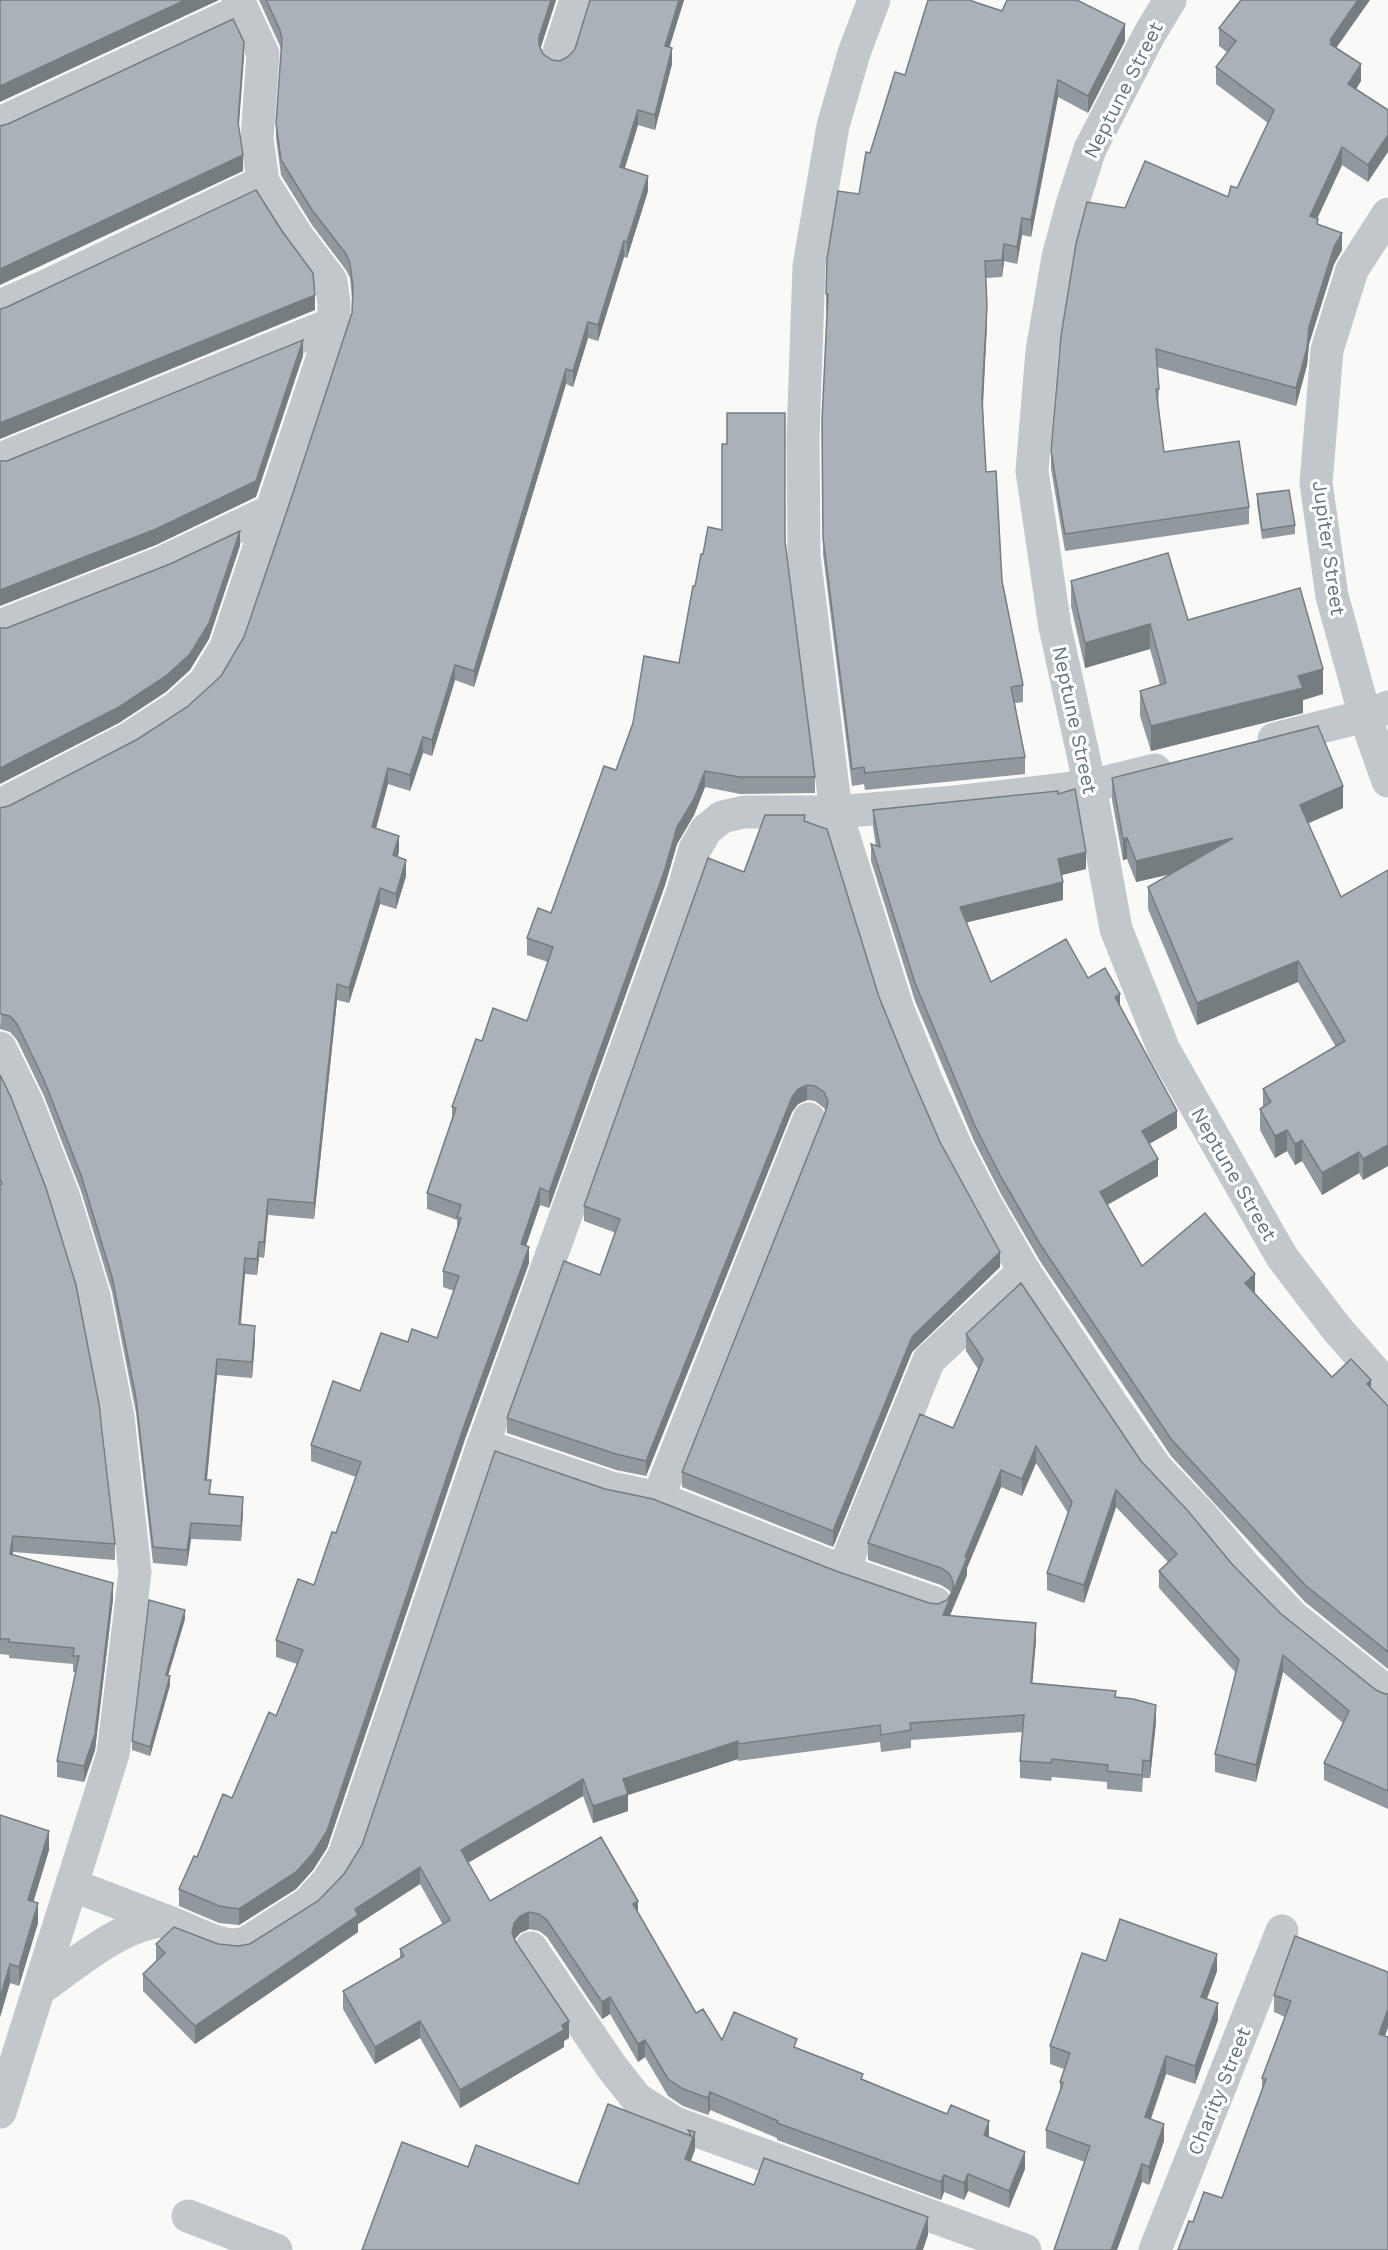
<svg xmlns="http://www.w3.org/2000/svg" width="1388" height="2250" font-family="'Work Sans',sans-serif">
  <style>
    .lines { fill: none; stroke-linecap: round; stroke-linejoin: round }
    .street { stroke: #c2c7cb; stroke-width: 33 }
    .wall { fill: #91999e }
    .shaded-wall { fill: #767d81 }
    .building { fill: #a9b2b8; stroke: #767d81; stroke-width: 1.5 }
    .labels { text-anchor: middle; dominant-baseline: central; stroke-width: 6; stroke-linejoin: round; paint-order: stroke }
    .street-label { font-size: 20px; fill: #647682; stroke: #fff }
  </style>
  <rect width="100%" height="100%" fill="#f9f9f7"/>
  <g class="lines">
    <!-- street -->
    <g class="street">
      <polyline points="874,0 854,53 833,126 809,266 803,438 804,555 836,812 897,1007 927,1082 957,1149 985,1203 1024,1271 1113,1406 1156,1468 1202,1516 1246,1568 1292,1616 1388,1693"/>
      <polyline points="1170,0 1149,35 1090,149 1072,205 1058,257 1042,351 1032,471 1055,627 1090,786 1116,929 1164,1050 1282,1257 1337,1329 1388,1387"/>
      <polyline points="557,58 576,0"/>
      <polyline points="0,123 242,10"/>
      <polyline points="1388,214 1352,270 1327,350 1316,483 1332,596 1365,716 1388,781"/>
      <polyline points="0,306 44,287 263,182"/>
      <polyline points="0,459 334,323"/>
      <polyline points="0,626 163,562 273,510"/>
      <polyline points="1274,739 1365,716 1388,707"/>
      <polyline points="0,805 128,739 177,707 205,682 226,647 334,323 334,303 331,281 297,236 263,182 257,139 263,54 238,0"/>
      <polyline points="0,1048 27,1103 64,1198 94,1296 118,1417 135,1572 113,1754 0,2112"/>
      <polyline points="483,1445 611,1488 658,1498 843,1571 935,1603"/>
      <polyline points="658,1498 809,1119"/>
      <polyline points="843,1571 929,1360 1024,1271"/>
      <polyline points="72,1885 166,1921"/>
      <polyline points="531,1948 611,2066 637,2099 675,2123 1025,2250"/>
      <path d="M40,1989C73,1966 122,1923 164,1921C169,1921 176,1925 181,1927C201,1935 225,1950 246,1943L308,1903L328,1881L344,1856L483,1445L683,891L695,849L706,830L722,817L744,812H836L955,802L1090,786L1155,770"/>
      <polyline points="188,2216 276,2250"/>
      <polyline points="1155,2250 1282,1931"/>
    </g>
  </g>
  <!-- wall -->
  <g class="wall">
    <polygon points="259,0 556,0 540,49 543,54 552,60 560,61 569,56 575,49 590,0 684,0 669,47 672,64 655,130 638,125 625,168 648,191 627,258 624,257 598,341 588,338 573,387 566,384 474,687 455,680 432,756 423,753 410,791 388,784 376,828 399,851 398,857 406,876 396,909 380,904 349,1003 337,1000 314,1219 268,1215 264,1258 259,1257 257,1275 245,1274 241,1324 255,1341 252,1378 217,1375 207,1480 211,1494 243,1513 241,1541 191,1539 187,1566 153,1563 136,1413 112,1292 81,1191 44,1096 17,1040 10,1032 0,1029 9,806 138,739 187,707 221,676 244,637 292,496 352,313 352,299 350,278 346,270 312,225 281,175 276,138 276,123 281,51 280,46"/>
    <polygon points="1002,11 1125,41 1088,113 1058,97 1031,237 1022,235 1017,264 1004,261 1002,277 986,278 987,323 983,408 986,472 1002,581 1023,685 1023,702 1015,703 1025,757 1025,774 865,790 864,784 852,786 823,554 822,421 827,311 826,311 826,294 859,194 870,153 905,75"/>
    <polygon points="1219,28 1336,48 1361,81 1356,89 1388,110 1368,182 1342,165 1317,219 1318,225 1342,250 1334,264 1309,344 1307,365 1296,406 1157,367 1159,389 1158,406 1164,452 1249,507 1249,524 1065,551 1051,469 1051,451 1125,208 1228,197 1237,188 1268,123 1216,84 1216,67 1227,52 1219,46"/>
    <polygon points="1257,494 1295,525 1295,534 1262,539 1257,503"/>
    <polygon points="785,541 815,777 815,793 740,794 705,787 694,815 677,844 665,885 549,1208 540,1205 526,1246 529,1263 465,1439 327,1848 313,1870 296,1889 239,1925 219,1923 179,1906 179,1889 197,1857 232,1798 276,1716 297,1664 276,1657 276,1640 314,1585 336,1533 356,1477 311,1461 311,1445 360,1391 408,1342 437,1338 454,1291 443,1287 443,1271 457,1231 457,1220 427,1209 427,1193 452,1121 452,1107 482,1041 527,1021 548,962 527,955 527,938 551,913 616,770 679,663 695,586 703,554"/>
    <polygon points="1071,581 1188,620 1323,694 1303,700 1303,713 1151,751 1140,716 1140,691 1160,685 1150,649 1085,668 1071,606"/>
    <polygon points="1112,778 1343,808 1308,823 1341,897 1388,870 1388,1166 1363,1180 1359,1173 1322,1195 1302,1161 1295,1165 1287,1151 1275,1158 1260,1130 1260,1109 1263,1107 1263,1089 1336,1047 1298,982 1197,1025 1148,909 1148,887 1170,874 1136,882 1127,859 1123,860 1112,800"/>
    <polygon points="873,810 1086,869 1061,875 1063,900 966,922 991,982 1088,978 1120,1005 1177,1128 1149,1144 1158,1176 1107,1205 1142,1266 1255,1292 1254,1293 1332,1377 1371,1389 1388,1406 1388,1669 1305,1602 1171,1456 1040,1261 1001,1194 974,1141 915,1001 871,861 871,844 876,846 873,827"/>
    <polygon points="805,821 879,997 910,1073 940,1142 1000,1267 912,1352 833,1547 682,1487 682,1472 826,1112 824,1108 815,1101 807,1100 798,1104 792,1112 646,1476 616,1470 507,1433 507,1418 600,1275 616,1233 584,1221 584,1206 744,872"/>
    <polygon points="0,1075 115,1544 115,1560 13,1552 12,1555 113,1599 95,1750 84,1782 57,1777 57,1761 76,1672 73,1672 73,1664 9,1658 9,1655 0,1654"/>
    <polygon points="966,1334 1141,1461 1232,1564 1280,1613 1376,1690 1385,1694 1388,1694 1388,1809 1324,1780 1324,1763 1343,1723 1283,1672 1256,1782 1215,1772 1215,1754 1236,1673 1159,1588 1159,1571 1168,1562 1116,1507 1084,1603 1047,1590 1047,1573 1068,1513 1036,1463 1022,1496 1001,1487 967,1568 967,1575 950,1615 1036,1640 1032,1683 1116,1697 1156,1722 1150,1778 1143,1778 1142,1792 1107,1789 1107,1782 1052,1777 1051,1781 1020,1778 1020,1761 1023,1732 911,1740 911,1748 881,1752 880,1742 738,1761 738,1759 628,1795 628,1811 593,1823 583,1796 468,1862 490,1901 638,1913 696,2013 722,2040 797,2048 863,2079 989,2137 1025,2169 1009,2208 968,2191 964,2200 944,2192 941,2200 777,2140 777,2138 710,2110 708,2115 683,2106 668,2096 645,2057 638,2062 610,2014 602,2019 547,1937 539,1931 529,1929 520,1933 515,1939 569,2038 564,2041 564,2047 460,2108 420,2038 375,2064 343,2009 343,1991 400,1958 400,1949 443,1925 420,1884 358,1924 358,1932 195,2044 143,1991 143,1974 156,1961 156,1944 218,1944 238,1946 250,1944 836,1571 929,1603 938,1604 947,1600 951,1594 949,1590 941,1585 868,1560 868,1543 953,1428 978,1369 966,1351"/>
    <polygon points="185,1619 168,1675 170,1685 150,1756 132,1750 132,1741"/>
    <polygon points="0,1815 49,1850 33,1902 38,1923 19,1986 10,1983 0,2017"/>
    <polygon points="1106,1961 1217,1971 1207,1999 1218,2020 1195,2084 1166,2074 1151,2119 1164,2141 1149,2185 1142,2182 1117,2250 1054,2250 1085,2162 1046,2148 1046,2130 1060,2092 1060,2082 1064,2069 1050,2064 1050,2046"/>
    <polygon points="1274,1995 1388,2027 1385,2036 1388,2250 1193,2222 1222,2198 1262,2090 1262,2078 1285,2017 1274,2012"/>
  </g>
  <!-- shaded-wall -->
  <g class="shaded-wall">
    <polygon points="185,0 219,0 0,102 0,86"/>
    <polygon points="551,0 556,0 539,53 539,37"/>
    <polygon points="679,0 684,0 665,62 665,46"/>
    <polygon points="1358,0 1370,0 1332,54 1330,40"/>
    <polygon points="1125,24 1125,41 1088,113 1088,96"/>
    <polygon points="244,42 244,57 238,138 238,122"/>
    <polygon points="672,48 672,64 655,130 655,115"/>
    <polygon points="1361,64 1361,81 1348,102 1348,84"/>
    <polygon points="1058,80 1058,97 1031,237 1031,220"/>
    <polygon points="638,110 638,125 620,183 620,167"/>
    <polygon points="1388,135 1388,152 1368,182 1368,165"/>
    <polygon points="1342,147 1342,165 1310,234 1310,216"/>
    <polygon points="243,155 243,171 0,285 0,269"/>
    <polygon points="648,176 648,191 627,258 627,242"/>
    <polygon points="1022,218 1022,235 1017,264 1017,247"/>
    <polygon points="1342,233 1342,250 1334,264 1309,344 1307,365 1296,406 1296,388 1309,327 1334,247"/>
    <polygon points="624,241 624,257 598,341 598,325"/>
    <polygon points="1004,244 1004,261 1002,277 1002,260"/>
    <polygon points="315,295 315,310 0,439 0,423"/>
    <polygon points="987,306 987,323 982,417 982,399"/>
    <polygon points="588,322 588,338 573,387 573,371"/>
    <polygon points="303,340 303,356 256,497 156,545 0,606 0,590"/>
    <polygon points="566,369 566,384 474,687 474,671"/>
    <polygon points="240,531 240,546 209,639 190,670 166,692 119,723 0,784 0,768"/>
    <polygon points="1150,624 1150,649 1085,668 1085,643"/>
    <polygon points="455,665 455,680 432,756 432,740"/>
    <polygon points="1323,669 1323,694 1303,700 1303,713 1151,751 1151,726 1298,676"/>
    <polygon points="423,737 423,753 410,791 410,775"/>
    <polygon points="388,768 388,784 372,843 372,827"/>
    <polygon points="705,771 705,787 694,815 677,844 665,885 549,1208 549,1192 677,827"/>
    <polygon points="1343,786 1343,808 1300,827 1300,805"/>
    <polygon points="399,836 399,851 393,871 393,855"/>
    <polygon points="1127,838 1127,859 1123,860 1123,839"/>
    <polygon points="1233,838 1233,860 1136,882 1136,861"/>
    <polygon points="1086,852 1086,869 1058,876 1058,859"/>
    <polygon points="406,860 406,876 396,909 396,894"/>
    <polygon points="1063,882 1063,900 960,924 960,907"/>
    <polygon points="380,888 380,904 349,1003 349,988"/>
    <polygon points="1298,961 1298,982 1197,1025 1197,1003"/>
    <polygon points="337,984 337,1000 314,1219 314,1203"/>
    <polygon points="1120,994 1120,1011 1115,997"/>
    <polygon points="807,1085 807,1100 798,1104 792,1112 646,1476 646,1461 792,1097 798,1089"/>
    <polygon points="1177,1111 1177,1128 1142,1148 1142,1131"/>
    <polygon points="1287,1130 1287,1151 1275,1158 1275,1136"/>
    <polygon points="1302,1140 1302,1161 1295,1165 1295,1144"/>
    <polygon points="1388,1145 1388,1166 1363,1180 1363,1159"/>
    <polygon points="1359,1152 1359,1173 1322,1195 1322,1173"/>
    <polygon points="1158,1159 1158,1176 1100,1209 1100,1192"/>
    <polygon points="540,1188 540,1205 521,1260 521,1244"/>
    <polygon points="268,1199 268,1215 264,1258 264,1242"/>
    <polygon points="259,1242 259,1257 257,1275 257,1259"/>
    <polygon points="529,1247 529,1263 465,1439 327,1848 313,1870 296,1889 239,1925 239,1909 465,1423"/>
    <polygon points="1000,1252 1000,1267 912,1352 833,1547 833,1531 912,1337"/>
    <polygon points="245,1258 245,1274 239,1340 239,1324"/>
    <polygon points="1255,1274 1255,1292 1245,1300 1245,1283"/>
    <polygon points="255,1326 255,1341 252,1378 252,1362"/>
    <polygon points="217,1359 217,1375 205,1496 205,1480"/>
    <polygon points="1371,1380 1371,1398 1367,1384"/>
    <polygon points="1036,1446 1036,1463 1022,1496 1022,1479"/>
    <polygon points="1001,1470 1001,1487 967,1568 967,1575 943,1632 943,1615 965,1564 965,1557"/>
    <polygon points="1116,1490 1116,1507 1084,1603 1084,1585"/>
    <polygon points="243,1497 243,1513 241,1541 241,1526"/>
    <polygon points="191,1523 191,1539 187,1566 187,1550"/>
    <polygon points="13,1536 13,1552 10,1570 10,1554"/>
    <polygon points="113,1583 113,1599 95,1750 84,1782 84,1766"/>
    <polygon points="185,1610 185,1619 166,1683 166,1675"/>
    <polygon points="1036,1623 1036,1640 1031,1700 1031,1683"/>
    <polygon points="1283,1655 1283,1672 1256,1782 1256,1765"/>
    <polygon points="170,1676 170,1685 150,1756 150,1747"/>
    <polygon points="1156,1705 1156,1722 1150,1778 1150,1761"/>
    <polygon points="738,1741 738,1759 628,1795 628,1811 593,1823 593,1806 623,1779"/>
    <polygon points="583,1779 583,1796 461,1867 461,1850"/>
    <polygon points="49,1831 49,1850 28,1920 28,1900"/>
    <polygon points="420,1867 420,1884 358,1924 358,1932 195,2044 195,2026 355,1909"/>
    <polygon points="638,1901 638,1918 633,1904"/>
    <polygon points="38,1903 38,1923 19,1986 19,1967"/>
    <polygon points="529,1912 529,1929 520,1933 514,1940 512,1933 514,1923 520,1916"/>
    <polygon points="1217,1954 1217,1971 1201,2014 1201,1997"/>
    <polygon points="10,1964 10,1983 0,2017 0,1998"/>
    <polygon points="610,1997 610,2014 602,2019 602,2002"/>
    <polygon points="1218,2003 1218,2020 1195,2084 1195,2066"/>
    <polygon points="1388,2009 1388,2027 1379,2051 1379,2034"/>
    <polygon points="420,2021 420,2038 375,2064 375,2047"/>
    <polygon points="569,2021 569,2038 564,2041 564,2047 460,2108 460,2090"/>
    <polygon points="645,2040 645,2057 638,2062 638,2044"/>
    <polygon points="1166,2056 1166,2074 1145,2135 1145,2117"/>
    <polygon points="710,2092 710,2110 708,2115 708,2098"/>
    <polygon points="989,2121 989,2138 984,2135"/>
    <polygon points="1164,2124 1164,2141 1149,2185 1149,2167"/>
    <polygon points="695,2132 695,2150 685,2176 685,2159"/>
    <polygon points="1025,2152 1025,2169 1009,2208 1009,2191"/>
    <polygon points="1142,2164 1142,2182 1117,2250 1111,2250"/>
    <polygon points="968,2174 968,2191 964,2200 964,2183"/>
    <polygon points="944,2175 944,2192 941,2200 941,2182"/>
    <polygon points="928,2217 928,2235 923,2250 916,2250"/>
  </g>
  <!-- building -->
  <g class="building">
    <polygon points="0,0 185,0 0,86"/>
    <polygon points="266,0 551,0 539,37 539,45 543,54 552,60 560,61 569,56 575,49 590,0 679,0 665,46 672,48 655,115 638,110 620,167 648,176 627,242 624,241 598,325 588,322 573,371 566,369 474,671 455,665 432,740 423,737 410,775 388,768 372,827 399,836 393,855 406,860 396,894 380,888 349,988 337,984 314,1203 268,1199 264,1242 259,1242 257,1259 245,1258 239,1324 255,1326 252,1362 217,1359 205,1480 211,1480 209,1494 243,1497 241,1526 191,1523 187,1550 153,1547 136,1398 112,1277 81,1175 44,1080 17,1024 10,1016 0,1014 0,808 9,806 138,739 187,707 221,676 244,637 292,496 352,313 353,287 350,263 346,254 312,210 281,160 276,123 282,39 280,30"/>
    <polygon points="928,0 969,0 1002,11 1007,0 1077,0 1125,24 1088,96 1058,80 1031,220 1022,218 1017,247 1004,244 1002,260 985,261 987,306 982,399 986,472 996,471 1002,581 1023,685 1011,687 1025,757 865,773 864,767 852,769 823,537 822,421 828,294 826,294 827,259 838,191 859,194 866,152 870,153 895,72 905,75"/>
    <polygon points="1241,0 1358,0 1330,40 1332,41 1330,44 1361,64 1348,84 1388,110 1388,135 1368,165 1342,147 1310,216 1318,219 1317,224 1342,233 1334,247 1309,327 1307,348 1296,388 1156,349 1159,389 1156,389 1164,452 1239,441 1249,507 1065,534 1051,451 1061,336 1076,244 1087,202 1125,208 1145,161 1228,197 1231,186 1237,188 1274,110 1216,67 1236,41 1219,28"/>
    <polygon points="233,19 244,42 238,122 243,155 0,269 0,126 8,124"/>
    <polygon points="256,190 282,231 313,273 315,295 0,423 0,309 7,307"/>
    <polygon points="303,340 256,481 156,529 0,590 0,461 7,461"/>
    <polygon points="727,413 785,413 785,541 815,777 740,777 705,771 694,799 677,827 665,869 549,1192 540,1188 521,1244 529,1247 465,1423 327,1831 313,1853 296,1872 239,1909 219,1906 179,1889 194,1856 197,1857 223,1794 232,1798 269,1712 276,1716 303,1650 276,1640 298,1579 314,1585 332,1532 336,1533 361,1462 311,1445 333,1381 360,1391 381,1333 408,1342 412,1329 437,1338 459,1276 443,1271 461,1218 457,1217 461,1205 427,1193 456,1108 452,1107 476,1039 482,1041 493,1008 527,1021 553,947 527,938 538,908 551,913 604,766 616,770 633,723 644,656 679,663 693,586 695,586 701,554 703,554 708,527 722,530 722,444 727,444"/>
    <polygon points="1289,490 1295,525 1262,530 1257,494"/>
    <polygon points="240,531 209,623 190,654 166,676 119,707 0,768 0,628 7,628 170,564"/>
    <polygon points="1168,553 1188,620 1300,588 1323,669 1298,676 1303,688 1151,726 1140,691 1166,683 1150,624 1085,643 1071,581"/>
    <polygon points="1318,726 1343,786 1300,805 1341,897 1388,870 1388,1145 1363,1159 1359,1152 1322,1173 1302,1140 1295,1144 1287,1130 1275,1136 1260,1109 1271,1102 1263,1089 1345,1041 1298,961 1197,1003 1148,887 1233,838 1136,861 1127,838 1123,839 1112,778"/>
    <polygon points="1075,789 1086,852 1058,859 1063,882 960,907 991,982 1066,939 1088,978 1105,968 1120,994 1115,997 1177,1111 1142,1131 1158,1159 1100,1192 1142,1266 1205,1213 1255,1274 1245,1283 1332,1377 1351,1359 1371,1380 1367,1384 1388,1406 1388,1652 1305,1585 1171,1439 1040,1244 1001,1177 974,1124 915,983 871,844 880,847 873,810 1058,791 1058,794"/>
    <polygon points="765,815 805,815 804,821 827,829 879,997 910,1073 940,1142 1000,1252 912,1337 833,1531 682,1472 826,1110 828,1101 824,1092 815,1086 807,1085 798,1089 792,1097 646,1461 616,1454 507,1418 564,1261 600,1275 620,1219 584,1206 708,858 744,872"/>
    <polygon points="0,1075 10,1095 46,1188 76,1285 99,1404 115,1544 13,1536 10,1554 113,1583 95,1734 84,1766 57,1761 79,1656 73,1656 74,1648 9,1642 9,1639 0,1639 0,1185 2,1184 0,1179"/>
    <polygon points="1021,1283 1141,1461 1188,1511 1232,1564 1280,1613 1376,1690 1385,1694 1388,1694 1388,1791 1324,1763 1349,1711 1283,1655 1256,1765 1215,1754 1239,1660 1159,1571 1177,1554 1116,1490 1084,1585 1047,1573 1072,1502 1036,1446 1022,1479 1001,1470 965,1557 967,1558 943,1615 1036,1623 1031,1683 1116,1691 1115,1697 1133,1699 1156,1705 1150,1761 1143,1760 1142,1775 1107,1771 1108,1765 1052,1759 1051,1763 1020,1761 1024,1715 910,1723 911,1730 881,1735 880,1725 738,1744 738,1741 623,1779 628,1794 593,1806 583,1779 461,1850 490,1901 601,1837 638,1901 633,1904 696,2013 703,2009 722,2040 734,2012 797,2039 794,2047 863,2074 861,2079 947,2114 951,2105 989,2121 984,2135 1025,2152 1009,2191 968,2174 964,2183 944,2175 941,2182 777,2123 778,2121 710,2092 708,2098 683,2089 668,2079 645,2040 638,2044 610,1997 602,2002 547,1920 539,1914 529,1912 520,1916 514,1923 512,1933 515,1941 569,2021 562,2025 564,2030 460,2090 420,2021 375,2047 343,1991 404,1956 400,1949 450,1920 420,1867 355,1909 358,1915 195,2026 143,1974 165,1953 156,1944 174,1927 218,1944 238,1946 250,1944 318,1901 344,1874 362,1845 495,1451 605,1489 653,1499 836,1571 929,1603 938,1604 947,1600 953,1591 953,1582 949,1573 941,1568 868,1543 920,1414 953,1428 983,1359 966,1334"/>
    <polygon points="149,1600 185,1610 166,1675 170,1676 150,1747 132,1741"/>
    <polygon points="0,1815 49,1831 28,1900 38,1903 19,1967 10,1964 0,1998"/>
    <polygon points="1120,1919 1217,1954 1201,1997 1218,2003 1195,2066 1166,2056 1145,2117 1164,2124 1149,2167 1142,2164 1111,2250 1054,2250 1090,2146 1046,2130 1063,2083 1060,2082 1070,2053 1050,2046 1082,1953 1106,1961"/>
    <polygon points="1295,1936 1388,1972 1388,2009 1379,2034 1388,2037 1388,2250 1178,2250 1189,2221 1193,2222 1204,2192 1222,2198 1266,2079 1262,2078 1291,2001 1274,1995"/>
    <polygon points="608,2104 691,2136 688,2130 695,2132 685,2159 754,2185 764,2158 928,2217 916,2250 362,2250 402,2142 468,2167 476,2145 578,2184"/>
  </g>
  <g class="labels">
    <!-- street labels -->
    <g class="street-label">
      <text transform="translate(1123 90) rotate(-63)">Neptune Street</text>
      <text transform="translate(1329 548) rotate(82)">Jupiter Street</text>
      <text transform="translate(1075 720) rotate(78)">Neptune Street</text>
      <text transform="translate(1234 1174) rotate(60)">Neptune Street</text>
      <text transform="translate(1219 2091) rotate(-68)">Charity Street</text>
    </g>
  </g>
</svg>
